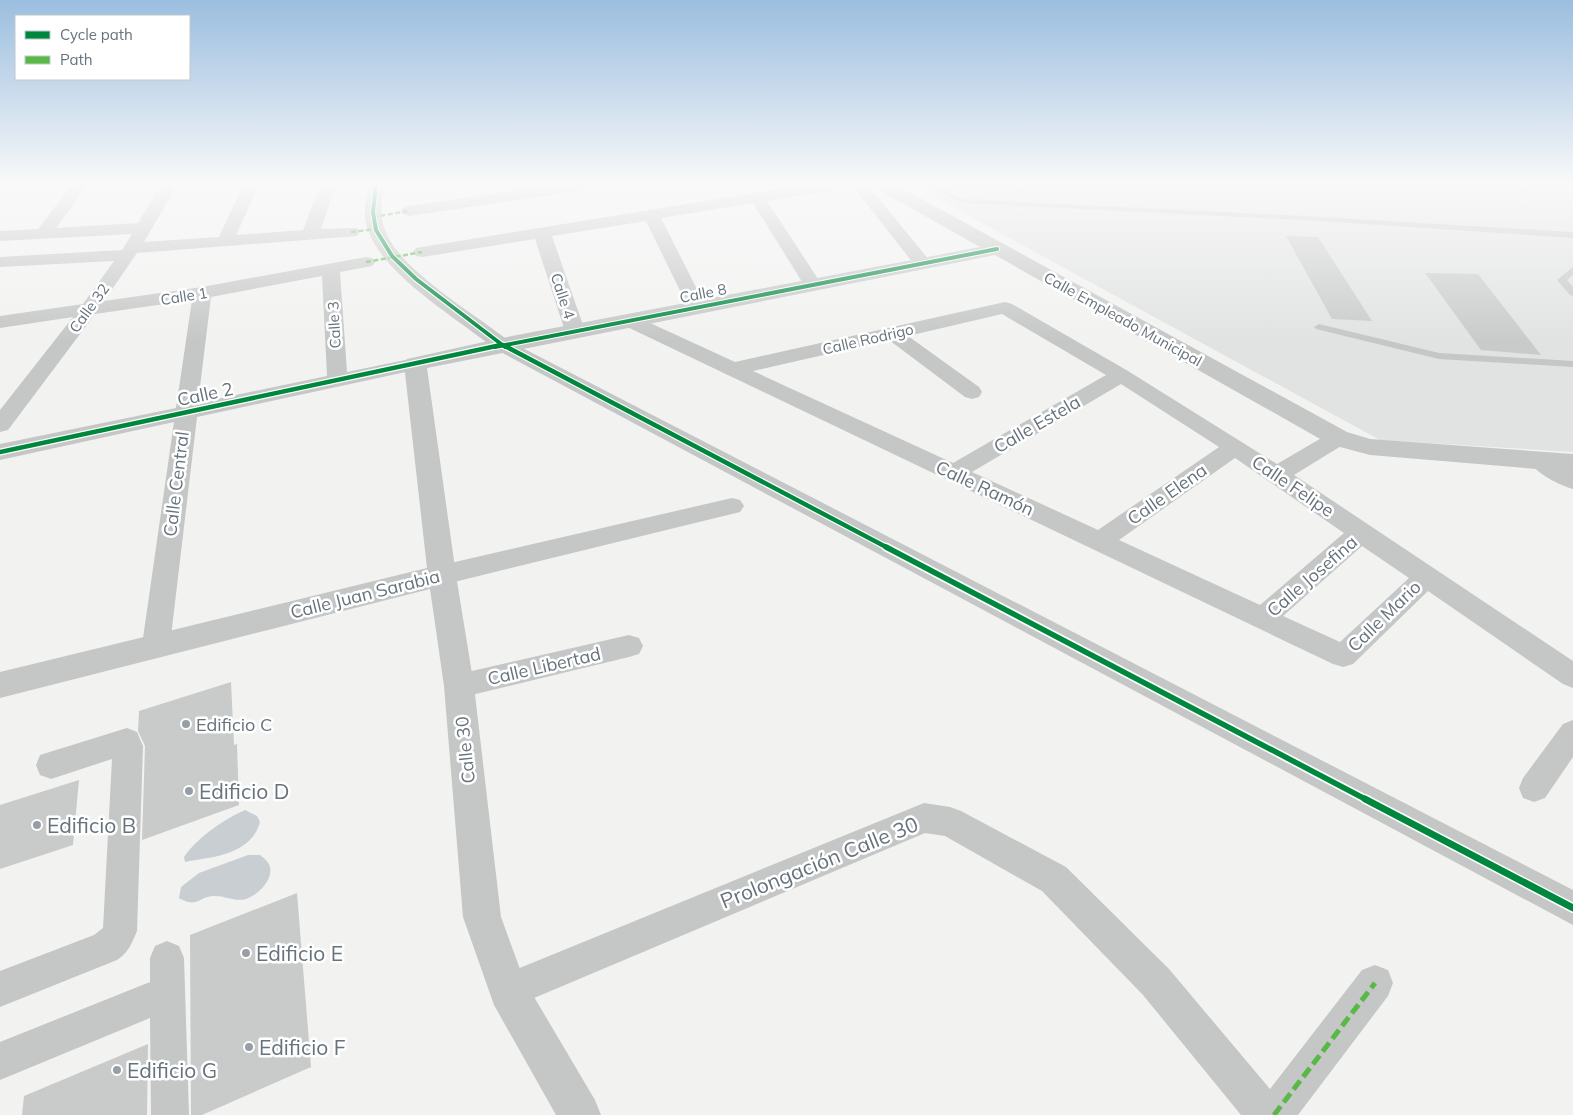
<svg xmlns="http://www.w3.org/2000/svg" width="1573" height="1115" font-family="Mulish,sans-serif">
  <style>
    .built { fill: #e1e2e2 }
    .water { fill: #c8ced1 }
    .building { fill: #c9caca }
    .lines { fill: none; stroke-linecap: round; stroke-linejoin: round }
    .service { fill: #c5c6c6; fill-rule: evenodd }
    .minor { fill: #c5c6c6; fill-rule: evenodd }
    .tertiary { fill: #c5c6c6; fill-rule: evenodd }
    .quiet-far1 { stroke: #58b947; stroke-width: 2.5; stroke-dasharray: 5 2.5; stroke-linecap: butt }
    .quiet { stroke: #58b947; stroke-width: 5; stroke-dasharray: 11 5; stroke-linecap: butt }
    .cycleway-far3-casing { stroke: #fff; stroke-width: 6 }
    .cycleway-far2-casing { stroke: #fff; stroke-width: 7 }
    .cycleway-far1-casing { stroke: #fff; stroke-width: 9 }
    .cycleway-casing { stroke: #fff; stroke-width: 10 }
    .cycleway-far3 { stroke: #00873e; stroke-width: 4 }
    .cycleway-far2 { stroke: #00873e; stroke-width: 4.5 }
    .cycleway-far1 { stroke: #00873e; stroke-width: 5.5 }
    .cycleway { stroke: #00873e; stroke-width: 7 }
    .poi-dot { fill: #979fa6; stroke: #fff; stroke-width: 2 }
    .labels { text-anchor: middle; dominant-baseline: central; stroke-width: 5; stroke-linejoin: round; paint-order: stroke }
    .far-street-label { font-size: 15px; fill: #66737d; stroke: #fff }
    .street-label { font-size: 18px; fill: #66737d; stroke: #fff }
    .poi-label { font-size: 18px; fill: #66737d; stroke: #fff; text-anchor: start }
    .near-poi-label { font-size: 21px; fill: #66737d; stroke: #fff; text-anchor: start }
    .near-street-label { font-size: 21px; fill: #66737d; stroke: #fff }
  </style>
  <rect width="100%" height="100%" fill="#f2f2f1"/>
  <!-- built -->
  <polygon class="built" points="912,185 1573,185 1573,452 1380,440"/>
  <!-- water -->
  <g class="water">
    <path d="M245,810L257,816L260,822C251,855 213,857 185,862L184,857C198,837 223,820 245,810Z"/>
    <path d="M248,855H260C264,858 269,862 270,867C273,880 258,895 246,899C236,902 225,896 215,896C198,896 198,909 179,898L181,887L199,873Z"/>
  </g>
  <!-- building -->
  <g class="building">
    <polygon points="1286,236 1318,237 1372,321 1332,319"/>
    <polygon points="1425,273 1478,274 1541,355 1481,350"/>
    <polygon points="231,682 234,745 237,744 239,805 142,840 145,746 138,731 139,711"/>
    <polygon points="79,780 73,845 0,869 0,805"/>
    <polygon points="297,893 311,1067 202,1115 191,1115 190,935"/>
    <polygon points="148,1044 147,1115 22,1115 24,1096"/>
  </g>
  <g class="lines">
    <!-- service -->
    <g class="service">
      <polygon points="927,185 937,185 963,199 1303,216 1573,232 1573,238 1303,220 961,203"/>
      <polygon points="1573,267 1573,275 1567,280 1573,287 1573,296 1570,295 1557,280"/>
      <polygon points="1319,324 1439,353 1573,361 1573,367 1439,359 1316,329 1314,327"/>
    </g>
    <!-- minor -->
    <g class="minor">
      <path d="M72,185H88L56,228L138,223L161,185H177L144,242L219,237L243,185H259L236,235L303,230L320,185H336L321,229L357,228L359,232L357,236L137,253L104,301L202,287L366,257L372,258L375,262L372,266L340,272L347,372L415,358L422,360L425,364L422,368L415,370L197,417L170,645L166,653L156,656L146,653L142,645L174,422L0,460V444L176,408L192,300L95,314L8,430L0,432V410L73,317L0,328V316L83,304L114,261L0,267V257L122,250L132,234L0,241V231L38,229ZM322,276L327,376L198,403L211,297Z"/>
      <path d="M368,185H384C382,200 379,215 385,230C399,270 475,314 509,341L1573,890V925L495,349C458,319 383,275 368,230C362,215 366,200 368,185Z"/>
      <polygon points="552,185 593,185 585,190 409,216 403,214 401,211 403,208 409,206"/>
      <polygon points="804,185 842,185 834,190 767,201 822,285 819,289 807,289 804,285 753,203 661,218 706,307 704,311 690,311 688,307 646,221 552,236 585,331 582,335 568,335 565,331 535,239 422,257 416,256 413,252 416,248 422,247"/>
      <polygon points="852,185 868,185 929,260 932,264 929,268 917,268"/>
      <path d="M1005,302L1012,304L1128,371L1277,464L1330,433L1338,431L1346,433L1349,438L1346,443L1294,475L1573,661V688L1563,684L1428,591L1353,664L1343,667L1333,664L621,324L618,320L621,316H635L735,362ZM1002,314L1106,375L953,463L753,371L889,340L965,397L972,399L979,397L982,392L979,387L908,336ZM1121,384L1219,447L1098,530L972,472ZM1235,458L1344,533L1260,605L1119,540ZM1362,546L1409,578L1340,642L1283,616Z"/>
      <path d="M1541,454L1573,471V489C1559,485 1537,474 1530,462L1533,457Z"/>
      <polygon points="732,498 740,500 744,506 740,512 442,585 433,582 429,575 433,568 442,565"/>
      <polygon points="629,635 639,638 643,646 639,654 629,657 459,698 449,694 445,686 449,678 459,674"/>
      <polygon points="1573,720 1573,757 1545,798 1534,802 1523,798 1519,788 1523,778 1563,724"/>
      <path d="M127,728L137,732L143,746L137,931C132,943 128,953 117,960L0,1007V971L94,935L103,928L112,759L51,779L40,775L36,765L40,755Z"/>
      <polygon points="924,803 950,807 961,811 1066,867 1169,969 1270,1089 1362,970 1375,965 1388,970 1393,983 1388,996 1298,1115 1241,1115 1143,995 1042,891 945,836 925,833 508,1009 495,1004 490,991 495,978"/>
      <polygon points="167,941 179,946 184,958 189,1115 151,1115 150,1018 0,1080 0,1042 150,982 150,958 155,946"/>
    </g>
    <!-- tertiary -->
    <polygon class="tertiary" points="874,185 896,185 1347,432 1370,439 1573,454 1573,472 1370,455 1329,444 995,255 427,368 456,575 474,686 501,917 524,980 595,1100 601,1115 556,1115 494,1005 463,917 444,686 430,589 0,698 0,672 427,568 404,364 407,359 502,338 980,247 877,189"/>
    <!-- quiet-far1 -->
    <g class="quiet-far1">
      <polyline points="373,217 409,211"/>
      <polyline points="351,232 377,229"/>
      <polyline points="366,262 422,252"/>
    </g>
    <!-- quiet -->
    <polyline class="quiet" points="1274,1115 1375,983"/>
    <!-- cycleway-far3 casing -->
    <g class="cycleway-far3-casing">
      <g id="cycleway-far3">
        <polyline points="376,185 373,212 376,230 392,256 416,279 505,347"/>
        <polyline points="495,347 997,249"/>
      </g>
    </g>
    <!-- cycleway-far2 casing -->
    <g class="cycleway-far2-casing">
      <g id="cycleway-far2">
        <polyline points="503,345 888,548"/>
        <polyline points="0,452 501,345"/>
      </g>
    </g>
    <!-- cycleway-far1 casing -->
    <g class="cycleway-far1-casing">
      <polyline id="cycleway-far1" points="886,547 1367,800"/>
    </g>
    <!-- cycleway casing -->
    <g class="cycleway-casing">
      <polyline id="cycleway" points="1365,799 1573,908"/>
    </g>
    <!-- cycleway-far3 -->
    <use href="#cycleway-far3" class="cycleway-far3"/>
    <!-- cycleway-far2 -->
    <use href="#cycleway-far2" class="cycleway-far2"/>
    <!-- cycleway-far1 -->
    <use href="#cycleway-far1" class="cycleway-far1"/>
    <!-- cycleway -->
    <use href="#cycleway" class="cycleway"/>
  </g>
  <!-- sky -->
  <linearGradient id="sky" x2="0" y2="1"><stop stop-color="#9bbedf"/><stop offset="0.54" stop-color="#f9f9f9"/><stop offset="1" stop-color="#f9f9f9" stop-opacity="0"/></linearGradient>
  <rect width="1573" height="341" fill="url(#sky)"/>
  <!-- markers -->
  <g class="poi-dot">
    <circle cx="186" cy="724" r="5"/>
    <circle cx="189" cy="791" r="5"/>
    <circle cx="37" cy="825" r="5"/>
    <circle cx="246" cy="953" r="5"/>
    <circle cx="249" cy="1047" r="5"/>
    <circle cx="117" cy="1070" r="5"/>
  </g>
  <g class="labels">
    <!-- far-street labels -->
    <g class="far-street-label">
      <text transform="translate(703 293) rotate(-11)">Calle 8</text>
      <text transform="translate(184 296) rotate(-9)">Calle 1</text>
      <text transform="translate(563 296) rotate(72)">Calle 4</text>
      <text transform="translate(89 308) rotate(-54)">Calle 32</text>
      <text transform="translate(1123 319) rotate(29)">Calle Empleado Municipal</text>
      <text transform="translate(334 325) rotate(-93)">Calle 3</text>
      <text transform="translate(868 339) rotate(-13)">Calle Rodrigo</text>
    </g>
    <!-- street labels -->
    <g class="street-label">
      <text transform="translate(205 394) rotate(-12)">Calle 2</text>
      <text transform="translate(1037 424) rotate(-30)">Calle Estela</text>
      <text transform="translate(176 484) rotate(-83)">Calle Central</text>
      <text transform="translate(1293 486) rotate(34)">Calle Felipe</text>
      <text transform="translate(985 488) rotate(25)">Calle Ramón</text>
      <text transform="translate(1167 494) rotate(-35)">Calle Elena</text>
      <text transform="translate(1312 576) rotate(-41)">Calle Josefina</text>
      <text transform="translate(365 594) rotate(-14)">Calle Juan Sarabia</text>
      <text transform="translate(1384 616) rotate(-44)">Calle Mario</text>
      <text transform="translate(544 666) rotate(-13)">Calle Libertad</text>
      <text transform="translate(465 750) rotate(-96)">Calle 30</text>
    </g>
    <!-- poi labels -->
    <g class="poi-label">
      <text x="196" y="724">Edificio C</text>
    </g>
    <!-- near-poi labels -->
    <g class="near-poi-label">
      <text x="199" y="791">Edificio D</text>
      <text x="47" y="825">Edificio B</text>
      <text x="256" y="953">Edificio E</text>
      <text x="259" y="1047">Edificio F</text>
      <text x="127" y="1070">Edificio G</text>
    </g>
    <!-- near-street labels -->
    <g class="near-street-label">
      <text transform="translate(819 862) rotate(-22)">Prolongación Calle 30</text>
    </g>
  </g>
  <!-- legend -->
  <rect x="15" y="15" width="175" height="65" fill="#ffffff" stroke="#c2c7cb"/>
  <rect x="25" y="31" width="25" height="8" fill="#00873e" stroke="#c2c7cb"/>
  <text x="60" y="40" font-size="15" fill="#66737d">Cycle path</text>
  <rect x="25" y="56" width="25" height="8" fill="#58b947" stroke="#c2c7cb"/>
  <text x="60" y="65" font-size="15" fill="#66737d">Path</text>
</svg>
